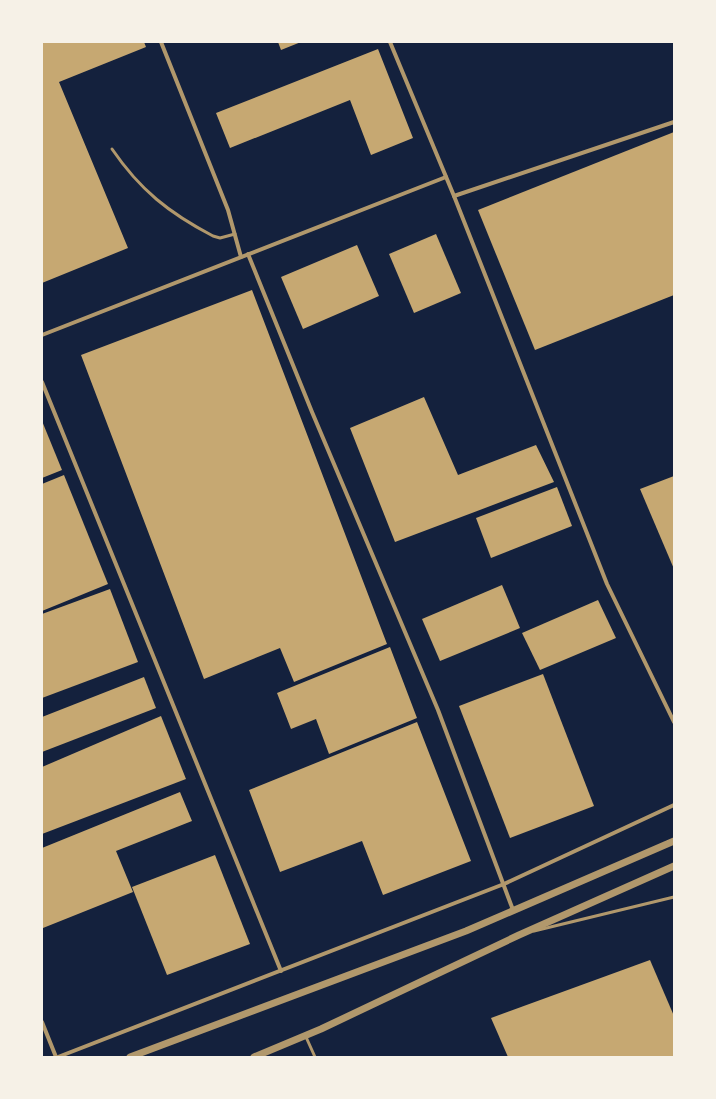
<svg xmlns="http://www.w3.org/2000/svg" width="716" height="1099" font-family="Helvetica,sans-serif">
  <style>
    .building { fill: #c6a872 }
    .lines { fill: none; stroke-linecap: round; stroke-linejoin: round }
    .service { stroke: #b1986c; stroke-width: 3 }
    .minor { stroke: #b1986c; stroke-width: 4 }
    .tertiary { stroke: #b1986c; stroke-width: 7 }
  </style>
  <rect width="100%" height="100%" fill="#14213d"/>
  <!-- building -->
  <g class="building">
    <polygon points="42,42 144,42 146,47 59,82 128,248 42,283"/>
    <polygon points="278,42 301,42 281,50"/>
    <polygon points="378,49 413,138 371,155 350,100 230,148 216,113"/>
    <polygon points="674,132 674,295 535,350 478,210"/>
    <polygon points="436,234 461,293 414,313 389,254"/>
    <polygon points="357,245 379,296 303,329 281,277"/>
    <polygon points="252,290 387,644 294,682 280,648 204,679 81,355"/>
    <polygon points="424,397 458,475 536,445 554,482 395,542 350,428"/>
    <polygon points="42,421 62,470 42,478"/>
    <polygon points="64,475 108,584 42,611 42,484"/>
    <polygon points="674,476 674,569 640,489"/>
    <polygon points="557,487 572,526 491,558 476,518"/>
    <polygon points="502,585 520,628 440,661 422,619"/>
    <polygon points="110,589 138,662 42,698 42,614"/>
    <polygon points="598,600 616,638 540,670 522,633"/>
    <polygon points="390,647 417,718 329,754 316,719 291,729 277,693"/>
    <polygon points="543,674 594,806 510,838 459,706"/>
    <polygon points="144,677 156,708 42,752 42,717"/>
    <polygon points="161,716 186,779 42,834 42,767"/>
    <polygon points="417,722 471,861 383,895 362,841 280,872 249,790"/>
    <polygon points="180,792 192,821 116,851 133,892 43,928 42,848"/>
    <polygon points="215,855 250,944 167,975 132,887"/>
    <polygon points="650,960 674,1016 674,1057 508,1057 491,1018"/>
  </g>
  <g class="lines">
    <!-- service -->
    <g class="service">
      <path d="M112,149C140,190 169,213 213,236L220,238L235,234"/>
      <polyline points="534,931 674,897"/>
      <polyline points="306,1037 315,1057"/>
    </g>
    <!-- minor -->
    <g class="minor">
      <polyline points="161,42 228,210 241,257"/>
      <polyline points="390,42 454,196 607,584 674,722"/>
      <polyline points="454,196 674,122"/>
      <polyline points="248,254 312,412 438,710 513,910"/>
      <polyline points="42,335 446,177"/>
      <polyline points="42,382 281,971"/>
      <polyline points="42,1022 56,1057"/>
      <polyline points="58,1057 504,884 674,805"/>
    </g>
    <!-- tertiary -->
    <g class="tertiary">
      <polyline points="130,1057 466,931 674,841"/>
      <polyline points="254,1057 321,1029 519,935 674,866"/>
    </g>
  </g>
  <!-- border -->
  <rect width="716" height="1099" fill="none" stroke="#f6f1e7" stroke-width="86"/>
</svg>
